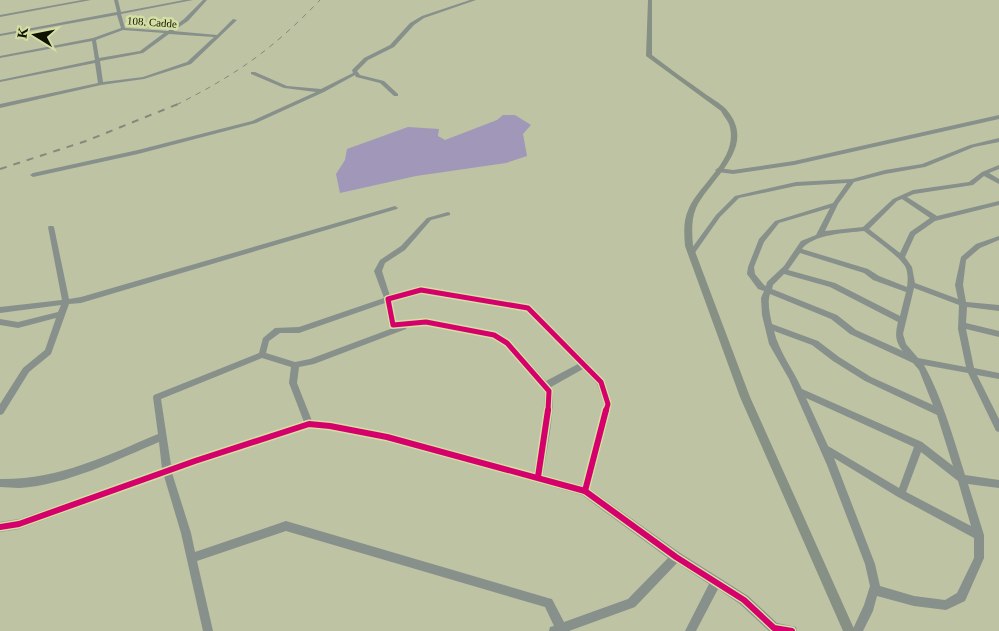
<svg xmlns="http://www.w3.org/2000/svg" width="999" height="631" font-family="Georgia,serif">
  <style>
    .water { fill: #a097b9 }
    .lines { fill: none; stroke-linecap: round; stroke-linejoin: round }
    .minor { fill: #87908b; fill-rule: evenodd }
    .major { fill: #879084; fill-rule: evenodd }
    .rail-far1 { stroke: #848a7b; stroke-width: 1; stroke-dasharray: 5.5 5.5; stroke-linecap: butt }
    .rail { stroke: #848a7b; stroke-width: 2; stroke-dasharray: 7 7; stroke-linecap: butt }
    .cycleway-far1-casing { stroke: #d5dea3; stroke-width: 8 }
    .cycleway-casing { stroke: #d5dea3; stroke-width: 9 }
    .cycleway-far1 { stroke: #d6006c; stroke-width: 5 }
    .cycleway { stroke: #d6006c; stroke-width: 6 }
    .labels { text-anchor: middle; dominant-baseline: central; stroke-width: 5; stroke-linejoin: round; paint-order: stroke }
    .far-street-label { font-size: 11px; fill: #101200; stroke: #d5dea3 }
  </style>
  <rect width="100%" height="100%" fill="#bec3a3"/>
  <!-- water -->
  <polygon class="water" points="503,115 515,115 531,125 523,134 527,156 506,163 416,176 340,193 336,174 345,160 347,149 408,127 439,129 438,136 445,140 497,120"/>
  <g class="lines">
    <!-- minor -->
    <g class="minor">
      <polygon points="82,0 91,0 0,17 0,15"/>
      <path d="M114,0H118L121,12L184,0H193L121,14L125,28L168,31L184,19L203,0H207L188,21L173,31L217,35L233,19L237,20L191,64L144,79L101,85L0,108V104L98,83L95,63L0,82V80L95,60L92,41L0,58V56L93,38L121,28L117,15L0,36V34L117,12ZM123,30L164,33L140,51L99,58L96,40ZM169,34L214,37L187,62L143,77L103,82L100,61L143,53Z"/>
      <polygon points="470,0 476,0 424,18 414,25 394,47 368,60 357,71 360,75 384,81 398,94 398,96 394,96 380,83 356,77 355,75 324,92 256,123 138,154 33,177 30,175 33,173 138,150 252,121 316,92 284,88 251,74 251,72 255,72 287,86 321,89 353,73 352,70 364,58 390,45 410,23 422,16"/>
      <polygon points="999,115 999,119 794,165 733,174 718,172 715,170 718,168 733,170 794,161"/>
      <path d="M999,138V142L974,147L925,167L885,174L854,182L838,204L825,231L863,227L893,199L913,190L969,182L982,172L999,165V169L989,173L999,179V184L984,176L973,185L914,194L907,197L937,216L999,201V205L935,221L915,235L905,257L912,267L915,283L958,299L955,285L961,257L976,244L999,236V240L980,248L966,260L963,285L966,302L999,305V311L967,307L966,323L999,331V337L966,329L974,368L999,373V379L977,375L999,419V432L996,431L968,373L924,365C942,397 954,440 965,475L999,480V488L968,484L984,535V558L965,601L946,610L914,606L877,596L873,611L863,631H852L864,605L870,586L865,564L827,465L789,379L769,344L762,315L761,298L764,291L758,289L747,274L748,267L759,239L775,221L833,203L847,183L796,186L739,198L720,217L694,254H692L689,252L716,215L735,196L796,182L852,179L885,170L922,164L970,145ZM902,199L930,218L910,232L900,253L869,229L897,201ZM830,208L816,235L801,241L784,266L767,282L766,286L764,285L755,274L754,267L764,242L779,223ZM864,231C874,239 901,257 906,268C908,274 908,281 907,287L879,276L868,269L802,249C813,234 847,233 864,231ZM800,253L864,273L873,280L906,292L900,316L835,283L788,270ZM784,274L830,287L898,322C895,334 895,342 903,351L856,330L837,315L772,289L773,285ZM914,288L959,305L958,329L966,367L918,358L906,344L903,334ZM770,294L831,319L850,334L913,363L919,370L933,405L871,377L839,357L818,341L772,324C770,315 767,303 770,294ZM774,331L812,345L833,361L865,381L937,415L953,466L922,442L802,389C793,369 779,352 774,331ZM806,398L914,447L899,488L828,446ZM921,452L958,481L971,526L906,492ZM834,458L898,497L974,538V558L957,593L945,600L914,596L880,586L875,564Z"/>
      <polygon points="395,206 398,208 397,209 81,303 69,304 51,354 29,372 3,414 0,415 0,404 23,368 45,350 56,318 18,328 0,325 0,319 18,322 58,312 61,305 0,313 0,307 62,300 48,227 49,226 53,226 54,227 69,299 81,297"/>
      <path d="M448,212L450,213V215L431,220L405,250L385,263L382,271L390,296L421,287L531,306L587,362L605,382L612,404L590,489L680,553L748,596L777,623L796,627L797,631H769L740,604L718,589L696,631H685L709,584L677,563L635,607L569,631H549L550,627L554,626L545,607L286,531L197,561L213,631H203L181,533L164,476L19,529L0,532V522L19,519L162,469L159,442C116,460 67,485 19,488C13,488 6,487 0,487V479C58,480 106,456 158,434L153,397L154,395L259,353L263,338L275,328L299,327L384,298L374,271L380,260L401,246L427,218ZM421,293L526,310L578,364L546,381L510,341L497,333L426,319L396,322L392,301ZM385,303L389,325L393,328L310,359L295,362L266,353L269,341L280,333H299ZM426,325L492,338L504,345L545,392L543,420L534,473L387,433L330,422L312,421L297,383L299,367L314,364L406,329L407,327ZM262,358L291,367L289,383L304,422L171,465L161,399ZM583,369L597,384L604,404L582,486L543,475C545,459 558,398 551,387ZM309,428L330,430L387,441L582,495L668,558L628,599L564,622L552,599L548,598L286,521L195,552L191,533L172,473Z"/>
    </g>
    <!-- major -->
    <path class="major" d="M648,0H652V55C669,68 687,81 704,93C711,98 720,103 726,109C759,147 711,177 696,208C691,220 692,234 693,246L750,397L855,631H843L740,397L685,246C684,233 683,220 689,208C701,182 740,157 729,124C727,120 723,115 721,111L646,56Z"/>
    <!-- rail-far1 -->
    <path class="rail-far1" d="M176,105C236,75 273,49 320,0"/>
    <!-- rail -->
    <polyline class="rail" points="0,169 86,141 178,104"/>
    <!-- cycleway-far1 casing -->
    <g class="cycleway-far1-casing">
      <polyline id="cycleway-far1" points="548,411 549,391 507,343 494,335 426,322 393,325 388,299 421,290 528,308 601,382 608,404 606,411"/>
    </g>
    <!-- cycleway casing -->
    <g class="cycleway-casing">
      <g id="cycleway">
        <polyline points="538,477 548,410"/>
        <polyline points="585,491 606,410"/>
        <polyline points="0,527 19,524 195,461 309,424 330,426 387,437 585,491 676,557 744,600 774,628 792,631"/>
      </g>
    </g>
    <!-- cycleway-far1 -->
    <use href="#cycleway-far1" class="cycleway-far1"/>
    <!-- cycleway -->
    <use href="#cycleway" class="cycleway"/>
  </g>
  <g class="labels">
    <!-- far-street labels -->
    <g class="far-street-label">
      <text transform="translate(152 22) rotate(4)">108. Cadde</text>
    </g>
  </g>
  <!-- north arrow -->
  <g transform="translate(35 35) rotate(280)" stroke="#d5dea3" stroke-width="4" paint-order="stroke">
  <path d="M0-4L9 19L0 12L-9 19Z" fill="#101200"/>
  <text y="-8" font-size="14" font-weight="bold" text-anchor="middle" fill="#101200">K</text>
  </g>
</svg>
